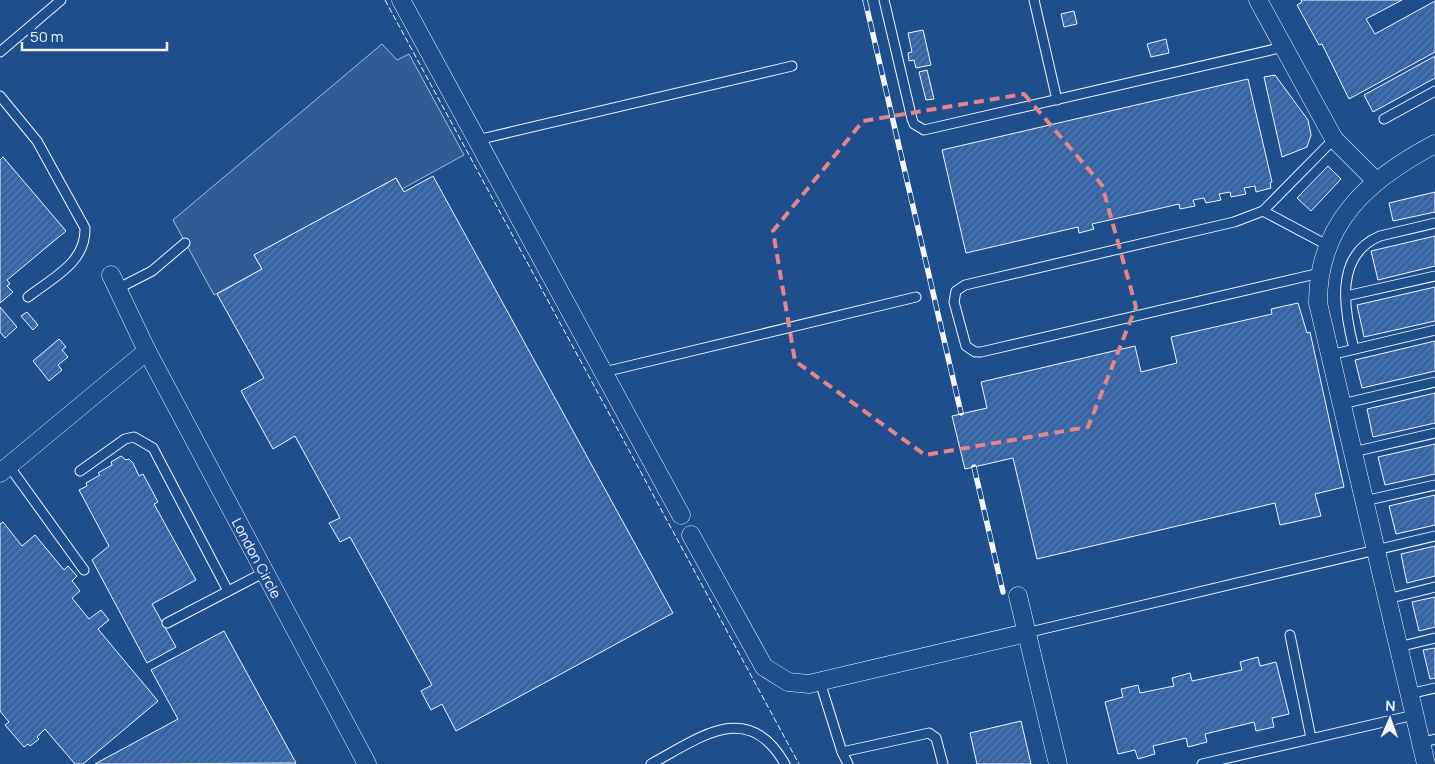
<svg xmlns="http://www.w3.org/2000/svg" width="1435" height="764" font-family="Manrope,sans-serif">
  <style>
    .parking { fill: #305b95; stroke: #a8bbd7 }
    .building { fill: url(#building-hatch); stroke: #f2f6ff }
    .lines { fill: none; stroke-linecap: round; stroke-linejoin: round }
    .lane-casing { stroke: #f2f6ff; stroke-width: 11 }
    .street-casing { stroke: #f2f6ff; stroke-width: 19 }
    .lane { stroke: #1f4e8c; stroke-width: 9 }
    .street { stroke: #1f4e8c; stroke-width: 18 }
    .rail-casing { stroke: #f2f6ff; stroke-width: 5.5 }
    .rail { stroke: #1f4e8c; stroke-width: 4; stroke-dasharray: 11; stroke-linecap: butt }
    .fence { stroke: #f2f6ff; stroke-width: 1; stroke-dasharray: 6 2.5; stroke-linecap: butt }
    .marked { fill: none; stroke: #e38589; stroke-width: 4; stroke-dasharray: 10 6; stroke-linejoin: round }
    .labels { text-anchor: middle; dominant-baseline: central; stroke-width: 4; stroke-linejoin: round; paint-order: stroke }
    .street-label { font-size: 14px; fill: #f2f6ff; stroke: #1f4e8c }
  </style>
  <defs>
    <pattern id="building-hatch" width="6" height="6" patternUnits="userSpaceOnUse" patternTransform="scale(1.25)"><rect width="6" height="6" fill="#3563a3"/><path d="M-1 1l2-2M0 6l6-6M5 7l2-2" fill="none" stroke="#537ab1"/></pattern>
  </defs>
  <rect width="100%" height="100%" fill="#1f4e8c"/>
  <!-- parking -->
  <polygon class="parking" points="382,44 397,60 409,54 464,155 402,189 396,178 254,255 262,269 214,295 173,220"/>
  <!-- building -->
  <g class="building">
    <polygon points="1301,0 1402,0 1366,19 1375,34 1435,1 1435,52 1349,99 1322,44 1319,45 1297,5 1302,2"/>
    <polygon points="1074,11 1077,24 1064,27 1061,14"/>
    <polygon points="923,30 931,65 916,68 914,60 909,61 908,53 912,52 908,33"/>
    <polygon points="1166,39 1169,53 1151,57 1147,44"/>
    <polygon points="1435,56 1435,78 1373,112 1364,95"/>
    <polygon points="927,70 934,99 926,100 919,72"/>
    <polygon points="1275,75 1308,120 1311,135 1307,147 1282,157 1264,77"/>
    <polygon points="1248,79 1272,182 1270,183 1271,188 1256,192 1255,186 1244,188 1246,194 1231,197 1230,192 1219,194 1221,200 1206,203 1204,198 1193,200 1195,206 1180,209 1179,204 1092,224 1094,229 1079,233 1078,227 966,253 942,150"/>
    <polygon points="3,157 66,231 7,280 10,284 7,286 13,292 0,303 0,160"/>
    <polygon points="1328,166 1341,179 1311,211 1297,198"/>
    <polygon points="433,176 673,613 456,731 442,704 431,710 421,691 432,685 350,537 340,542 329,523 340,518 295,436 273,449 241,391 264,378 217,294 262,269 254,255 396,178 404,192"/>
    <polygon points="1435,192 1435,212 1393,221 1389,203"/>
    <polygon points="1435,236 1435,266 1378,280 1371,251"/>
    <polygon points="1435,287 1435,321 1364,337 1357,305"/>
    <polygon points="1298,303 1307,333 1310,332 1344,487 1315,494 1321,516 1280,525 1275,503 1037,559 1013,458 965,469 952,416 987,408 981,382 1135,346 1141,372 1177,363 1171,337 1272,314 1271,309"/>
    <polygon points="0,307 17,327 5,338 0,332"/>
    <polygon points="27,312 38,325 33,330 21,316"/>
    <polygon points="59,339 66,347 62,350 68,357 58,365 62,370 49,381 33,361"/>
    <polygon points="1435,341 1435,371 1362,388 1355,360"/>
    <polygon points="1435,393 1435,423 1373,437 1367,409"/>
    <polygon points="1435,444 1435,474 1385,485 1378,457"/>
    <polygon points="121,456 126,460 129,459 133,463 139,476 143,474 158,502 154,504 196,580 152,604 176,647 147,663 92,560 109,546 79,490 87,486 86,483 100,475 98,473 112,465 111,462"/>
    <polygon points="1435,495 1435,525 1396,534 1389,506"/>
    <polygon points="3,522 22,546 35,535 64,570 68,566 77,576 72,581 80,591 72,598 89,619 101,610 109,620 98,629 158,701 83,764 75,764 45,729 37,737 39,739 30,746 28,744 24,747 5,725 9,722 0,711 0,524"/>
    <polygon points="1435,546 1435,576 1407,583 1401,554"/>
    <polygon points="1435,597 1435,627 1419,631 1412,602"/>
    <polygon points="224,631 296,763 95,764 178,719 151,670"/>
    <polygon points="1435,648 1435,678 1430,679 1423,650"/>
    <polygon points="1258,657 1260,666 1276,662 1289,714 1272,718 1274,727 1256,731 1254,722 1205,734 1207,742 1188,747 1186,738 1153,746 1155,754 1138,759 1135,750 1118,754 1105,702 1123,697 1121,689 1138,685 1140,693 1174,686 1172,678 1190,673 1192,681 1242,670 1240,662"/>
    <polygon points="1021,721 1031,764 977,764 970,733"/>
  </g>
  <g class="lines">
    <!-- lane casing -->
    <g class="lane-casing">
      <g id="lane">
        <polyline points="884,0 912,119 914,124 924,130 1284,47"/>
        <polyline points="1034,0 1057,100"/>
        <polyline points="0,52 61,0"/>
        <path d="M0,96L37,141L85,228C86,263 52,278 28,297"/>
        <polyline points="1384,119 1435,91"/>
        <polyline points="477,140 792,66"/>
        <polyline points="1263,211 1327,245"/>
        <polyline points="1320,273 981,352 975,352 966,346 954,302 956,291 965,285 1234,222 1263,211 1334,139"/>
        <polyline points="117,289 152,271 185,243"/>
        <polyline points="1346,296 1435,276"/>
        <path d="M1354,349C1344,310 1334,255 1380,236L1435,223"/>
        <polyline points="1330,355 1435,330"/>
        <polyline points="604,372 916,297"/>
        <polyline points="1342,404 1435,382"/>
        <polyline points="1353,452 1435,433"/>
        <polyline points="9,466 84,570"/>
        <polyline points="80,471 125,439 134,437 153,448 228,591"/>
        <polyline points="1364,501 1435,485"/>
        <polyline points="1387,599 1435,587"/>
        <polyline points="167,623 265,572"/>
        <polyline points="1026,633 1435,536"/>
        <polyline points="1290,635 1311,738"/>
        <polyline points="1398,647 1435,638"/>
        <polyline points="820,682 842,752 848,764"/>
        <polyline points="1409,694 1435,688"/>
        <polyline points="1421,743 1435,739"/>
        <polyline points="842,752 929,733 936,738 943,764"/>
        <path d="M651,764C701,737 748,699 785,764"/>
        <polyline points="1202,764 1414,715"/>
      </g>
    </g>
    <!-- street casing -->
    <g class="street-casing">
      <g id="street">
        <polyline points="401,0 681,515"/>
        <polyline points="1258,0 1334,139 1376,181"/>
        <polyline points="111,275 147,351 367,764"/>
        <polyline points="0,473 147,351"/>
        <polyline points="691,535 764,667 788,682 809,684 1026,633"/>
        <polyline points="1018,596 1058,764"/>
        <path d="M1426,764L1318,303C1318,222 1369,179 1435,144"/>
      </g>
    </g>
    <!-- lane -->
    <use href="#lane" class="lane"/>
    <!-- street -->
    <use href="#street" class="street"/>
    <!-- rail casing -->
    <g class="rail-casing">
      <g id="rail">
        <polyline points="865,0 961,413"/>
        <polyline points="974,467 1003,592"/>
      </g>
    </g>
    <!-- rail -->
    <use href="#rail" class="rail"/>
    <!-- fence -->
    <polyline class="fence" points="385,0 799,764"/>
  </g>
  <!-- marked area -->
  <path class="marked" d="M1024,94L1102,185L1136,307L1088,427L925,455L795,361L773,231L863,121Z"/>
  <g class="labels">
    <!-- street labels -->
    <g class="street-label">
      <text transform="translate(257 558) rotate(62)">London Circle</text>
    </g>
  </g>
  <!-- north arrow -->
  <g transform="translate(1390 719) rotate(2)" stroke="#1f4e8c" stroke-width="4" paint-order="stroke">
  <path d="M0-4L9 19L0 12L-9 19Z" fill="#f2f6ff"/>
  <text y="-8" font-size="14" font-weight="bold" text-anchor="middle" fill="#f2f6ff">N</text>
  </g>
  <!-- scale -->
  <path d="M22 42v8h145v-8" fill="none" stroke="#f2f6ff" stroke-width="2.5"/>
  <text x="30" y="42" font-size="15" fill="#f2f6ff" stroke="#1f4e8c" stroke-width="4" paint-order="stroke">50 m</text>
</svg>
